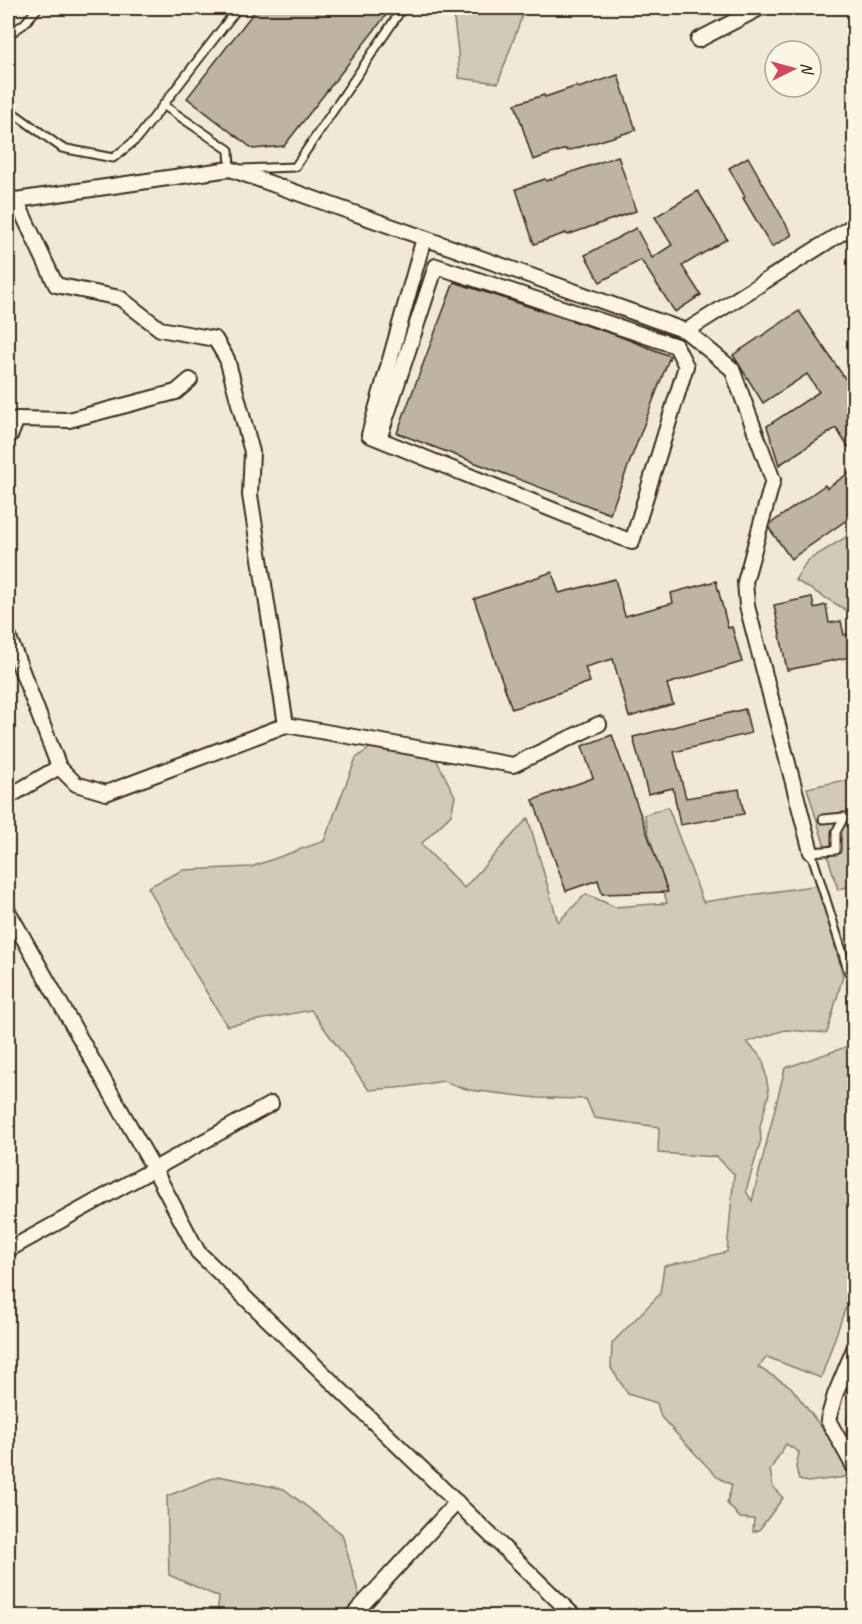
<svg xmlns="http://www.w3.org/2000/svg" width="862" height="1624" font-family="Caveat,sans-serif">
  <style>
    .green { fill: #d2c9ba; stroke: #867a6c; stroke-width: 1.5 }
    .building { fill: #beb3a4; stroke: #3b2a1e; stroke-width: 1.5 }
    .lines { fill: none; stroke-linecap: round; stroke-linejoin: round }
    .service-casing { stroke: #3b2a1e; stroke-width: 11 }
    .minor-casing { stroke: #3b2a1e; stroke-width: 18 }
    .service { stroke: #fcf5e5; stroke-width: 7 }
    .minor { stroke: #fcf5e5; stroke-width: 14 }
  </style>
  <rect width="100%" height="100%" fill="#f0e9d9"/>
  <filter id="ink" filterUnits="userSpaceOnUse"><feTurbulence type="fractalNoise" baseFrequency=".0167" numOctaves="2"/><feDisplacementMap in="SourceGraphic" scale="12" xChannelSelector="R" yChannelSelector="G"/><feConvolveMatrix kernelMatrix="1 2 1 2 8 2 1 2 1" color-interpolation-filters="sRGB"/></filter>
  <g filter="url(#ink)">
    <!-- green -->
    <g class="green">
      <polygon points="449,8 525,8 498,83 459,78 458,51 453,12"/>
      <polygon points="854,532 854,617 853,614 795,580 807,561"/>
      <polygon points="374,745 435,757 455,796 451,815 421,844 464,888 528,818 558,922 586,894 615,907 667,903 644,815 668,807 703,902 819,885 843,976 827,1033 785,1030 747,1042 763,1059 769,1094 760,1126 761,1140 746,1191 752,1201 785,1068 854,1044 854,1313 845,1309 821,1378 767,1357 758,1367 791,1387 837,1448 852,1449 846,1432 848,1411 854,1410 854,1462 845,1477 808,1482 799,1480 796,1467 799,1452 786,1444 770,1470 773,1487 783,1498 759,1530 753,1532 754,1519 740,1518 727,1503 732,1485 717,1477 661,1417 657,1403 628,1394 611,1368 612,1343 660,1294 664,1266 727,1252 734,1174 717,1157 658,1153 659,1127 594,1118 586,1099 538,1098 469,1090 443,1081 407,1087 369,1090 311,1010 227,1026 193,970 148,887 183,870 251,867 324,841 356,758"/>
      <polygon points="840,781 854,781 854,884 838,890 807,788"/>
      <polygon points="218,1476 284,1489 342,1534 365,1616 217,1616 219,1597 169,1575 167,1496"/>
    </g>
    <!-- building -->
    <g class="building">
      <polygon points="257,8 378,8 387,14 284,146 253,149 187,98"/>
      <polygon points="618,75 636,130 567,151 566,149 533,160 515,104 544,95 545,97 577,86 578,88"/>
      <polygon points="618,156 636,211 567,235 566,233 534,244 516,189 545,179 546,181"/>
      <polygon points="748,157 792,235 772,247 743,198 745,197 729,168"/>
      <polygon points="698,191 727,239 682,266 701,295 675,312 641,260 600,282 585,255 636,228 652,258 672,245 655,217"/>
      <polygon points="454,282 616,335 670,356 610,514 397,433"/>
      <polygon points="799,311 855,393 855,442 848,447 836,428 779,465 767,426 819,392 807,374 763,403 733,355"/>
      <polygon points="855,469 855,514 791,559 769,528 770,524 825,485 827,488"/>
      <polygon points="552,572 559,593 615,579 625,616 673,603 671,593 716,581 728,628 732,627 742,662 667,684 673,704 629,717 613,659 585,667 590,682 512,709 474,599"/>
      <polygon points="812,597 814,608 826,605 829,623 841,621 844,635 855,633 855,656 787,670 774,605"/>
      <polygon points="745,709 751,733 674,752 686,798 739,789 744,814 680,825 673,788 648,794 633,737"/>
      <polygon points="612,735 635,799 668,892 602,894 598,880 566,891 533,800 593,778 582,746"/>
    </g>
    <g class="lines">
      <!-- service casing -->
      <g class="service-casing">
        <g id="service">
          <polyline points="8,35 24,24 38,8"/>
          <polyline points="163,105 229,150 230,169"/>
          <polyline points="8,109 62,148 113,158 137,139 238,8"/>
          <polyline points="241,169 295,167 402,9 401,8"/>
          <polyline points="823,819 844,817 836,832 836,850 811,852 848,970 854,981"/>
        </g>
      </g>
      <!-- minor casing -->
      <g class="minor-casing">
        <g id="minor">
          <polyline points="698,40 760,8"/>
          <polyline points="8,197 16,200 56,285 120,298 160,329 215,339 227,359 252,452 250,495 286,725 106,793 76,784 59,767 8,635"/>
          <polyline points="16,200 230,169 686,331 854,225"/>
          <polyline points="686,331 732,369 773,480 745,582 747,606 811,852"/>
          <polyline points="8,435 11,434 17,419 69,420 176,392 190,380"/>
          <polyline points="379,439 436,266 676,346 686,366 632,542 369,435 424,238"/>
          <polyline points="286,725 513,765 599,724"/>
          <polyline points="8,797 59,767"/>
          <polyline points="8,911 154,1169 198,1252 574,1616"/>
          <polyline points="8,1250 271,1104"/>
          <polyline points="854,1349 835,1395 828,1420 854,1467"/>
          <polyline points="352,1616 457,1502"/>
        </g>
      </g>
      <!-- service -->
      <use href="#service" class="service"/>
      <!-- minor -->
      <use href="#minor" class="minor"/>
    </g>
  </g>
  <!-- margin -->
  <rect width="862" height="1624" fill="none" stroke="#fcf5e5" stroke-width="30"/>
  <rect x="15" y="15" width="832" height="1594" fill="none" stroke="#3b2a1e" stroke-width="2" filter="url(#ink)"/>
  <!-- north arrow -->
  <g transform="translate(793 69) rotate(85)"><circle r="28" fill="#fcf5e5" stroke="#afa495" stroke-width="1.5"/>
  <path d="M0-4.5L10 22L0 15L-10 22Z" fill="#d1495b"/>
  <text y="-9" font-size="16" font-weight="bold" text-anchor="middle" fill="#3b2a1e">N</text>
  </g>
</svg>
